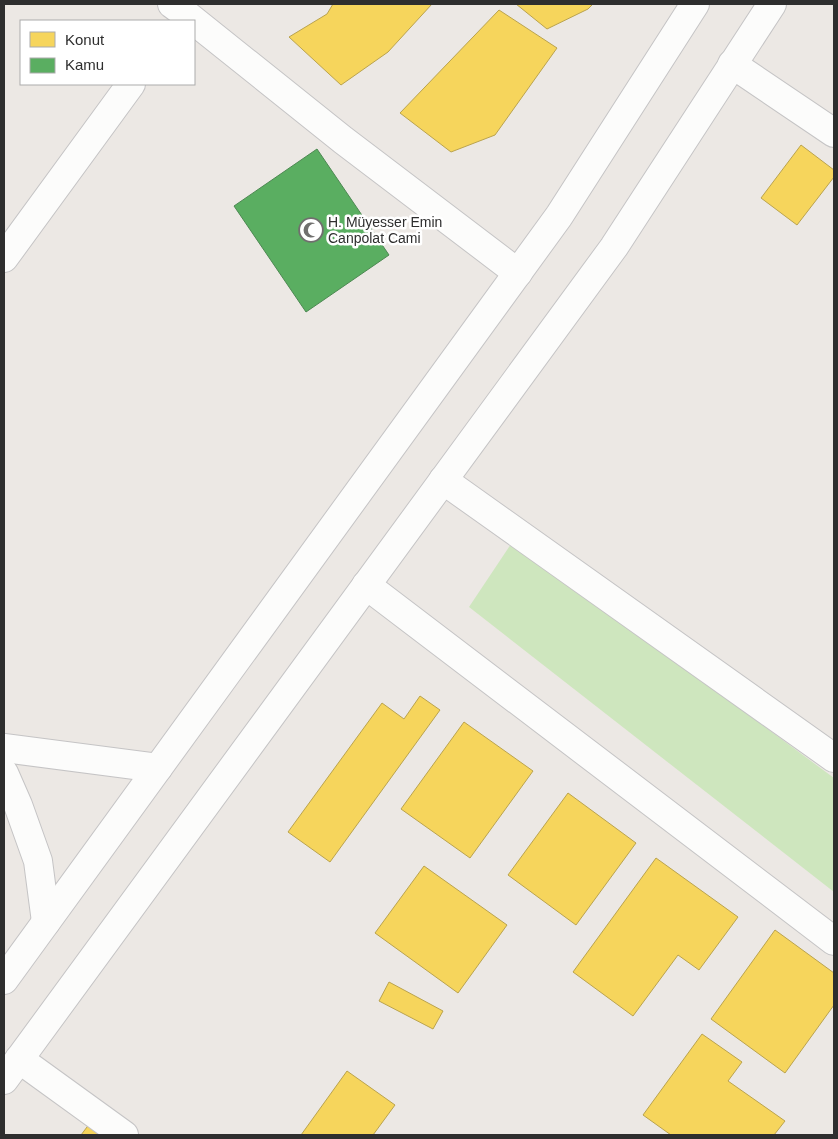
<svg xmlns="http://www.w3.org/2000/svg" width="838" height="1139" font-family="Arial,sans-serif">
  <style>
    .green { fill: #cee6be }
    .homes { fill: #f6d55c; stroke: #baa34e }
    .public { fill: #5aae61; stroke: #4d8852 }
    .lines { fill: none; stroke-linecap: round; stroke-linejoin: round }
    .street-casing { stroke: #c5c4c5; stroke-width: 30 }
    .secondary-casing { stroke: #c5c4c5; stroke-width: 30 }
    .street { stroke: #fcfcfb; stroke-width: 28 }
    .secondary { stroke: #fcfcfb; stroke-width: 28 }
    .labels { text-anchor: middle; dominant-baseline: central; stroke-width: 5; stroke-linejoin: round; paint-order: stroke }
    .poi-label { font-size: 14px; fill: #2e2e2e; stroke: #fff; text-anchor: start }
  </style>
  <rect width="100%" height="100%" fill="#ece8e4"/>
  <!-- green -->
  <polygon class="green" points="513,541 834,778 834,892 469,607"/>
  <!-- homes -->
  <g class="homes">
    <polygon points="333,4 432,4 388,52 341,85 289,37 327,14"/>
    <polygon points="516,4 593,4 588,9 547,29"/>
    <polygon points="499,10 557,48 495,135 451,152 400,113"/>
    <polygon points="801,145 834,170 834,177 797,225 761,198"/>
    <polygon points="420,696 440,710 330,862 288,832 382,703 404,719"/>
    <polygon points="464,722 533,771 470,858 401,809"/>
    <polygon points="568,793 636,843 576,925 508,875"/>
    <polygon points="656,858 738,917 699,970 678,955 633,1016 573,972"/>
    <polygon points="424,866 507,925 458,993 375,933"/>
    <polygon points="775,930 834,973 834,1005 785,1073 711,1019"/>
    <polygon points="389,982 443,1011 433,1029 379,1001"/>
    <polygon points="702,1034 742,1062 728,1081 785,1121 774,1135 671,1135 643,1115"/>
    <polygon points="347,1071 395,1105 373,1135 301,1135"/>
    <polygon points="93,1119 114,1135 81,1135"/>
  </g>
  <!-- public -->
  <polygon class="public" points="317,149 389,255 306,312 234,206"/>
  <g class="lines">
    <!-- street casing -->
    <g class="street-casing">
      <g id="street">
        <polyline points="172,4 183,12 343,140 518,273"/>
        <polyline points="732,64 834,133"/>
        <polyline points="4,258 131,84"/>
        <polyline points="443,480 834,758"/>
        <polyline points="366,585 834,941"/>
        <polyline points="4,748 158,768"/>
        <polyline points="4,773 18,805 38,861 46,922"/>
        <polyline points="19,1059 124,1135"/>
      </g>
    </g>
    <!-- secondary casing -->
    <g class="secondary-casing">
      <g id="secondary">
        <polyline points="4,980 559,216 695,4"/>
        <polyline points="4,1080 614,247 772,4"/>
      </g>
    </g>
    <!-- street -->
    <use href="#street" class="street"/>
    <!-- secondary -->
    <use href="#secondary" class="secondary"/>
  </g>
  <!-- icons -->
  <defs>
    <g id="mosque-ring" transform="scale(1.25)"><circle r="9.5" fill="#fff" stroke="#706f6e" stroke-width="1.5"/><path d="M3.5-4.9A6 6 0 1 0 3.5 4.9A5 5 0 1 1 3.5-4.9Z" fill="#706f6e"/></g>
  </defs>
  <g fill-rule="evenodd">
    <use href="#mosque-ring" x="311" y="230"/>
  </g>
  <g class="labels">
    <!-- poi labels -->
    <g class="poi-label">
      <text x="328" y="222">H. Müyesser Emin<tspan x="328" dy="16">Canpolat Cami</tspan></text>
    </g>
  </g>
  <!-- border -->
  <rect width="838" height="1139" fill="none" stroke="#2e2e2e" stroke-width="10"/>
  <!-- legend -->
  <rect x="20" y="20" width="175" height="65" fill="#ffffff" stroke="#ababab"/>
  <rect x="30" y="32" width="25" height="15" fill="#f6d55c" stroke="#ababab"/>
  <text x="65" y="45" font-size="15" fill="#2e2e2e">Konut</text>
  <rect x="30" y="58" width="25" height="15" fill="#5aae61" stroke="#ababab"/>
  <text x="65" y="70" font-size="15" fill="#2e2e2e">Kamu</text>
</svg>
